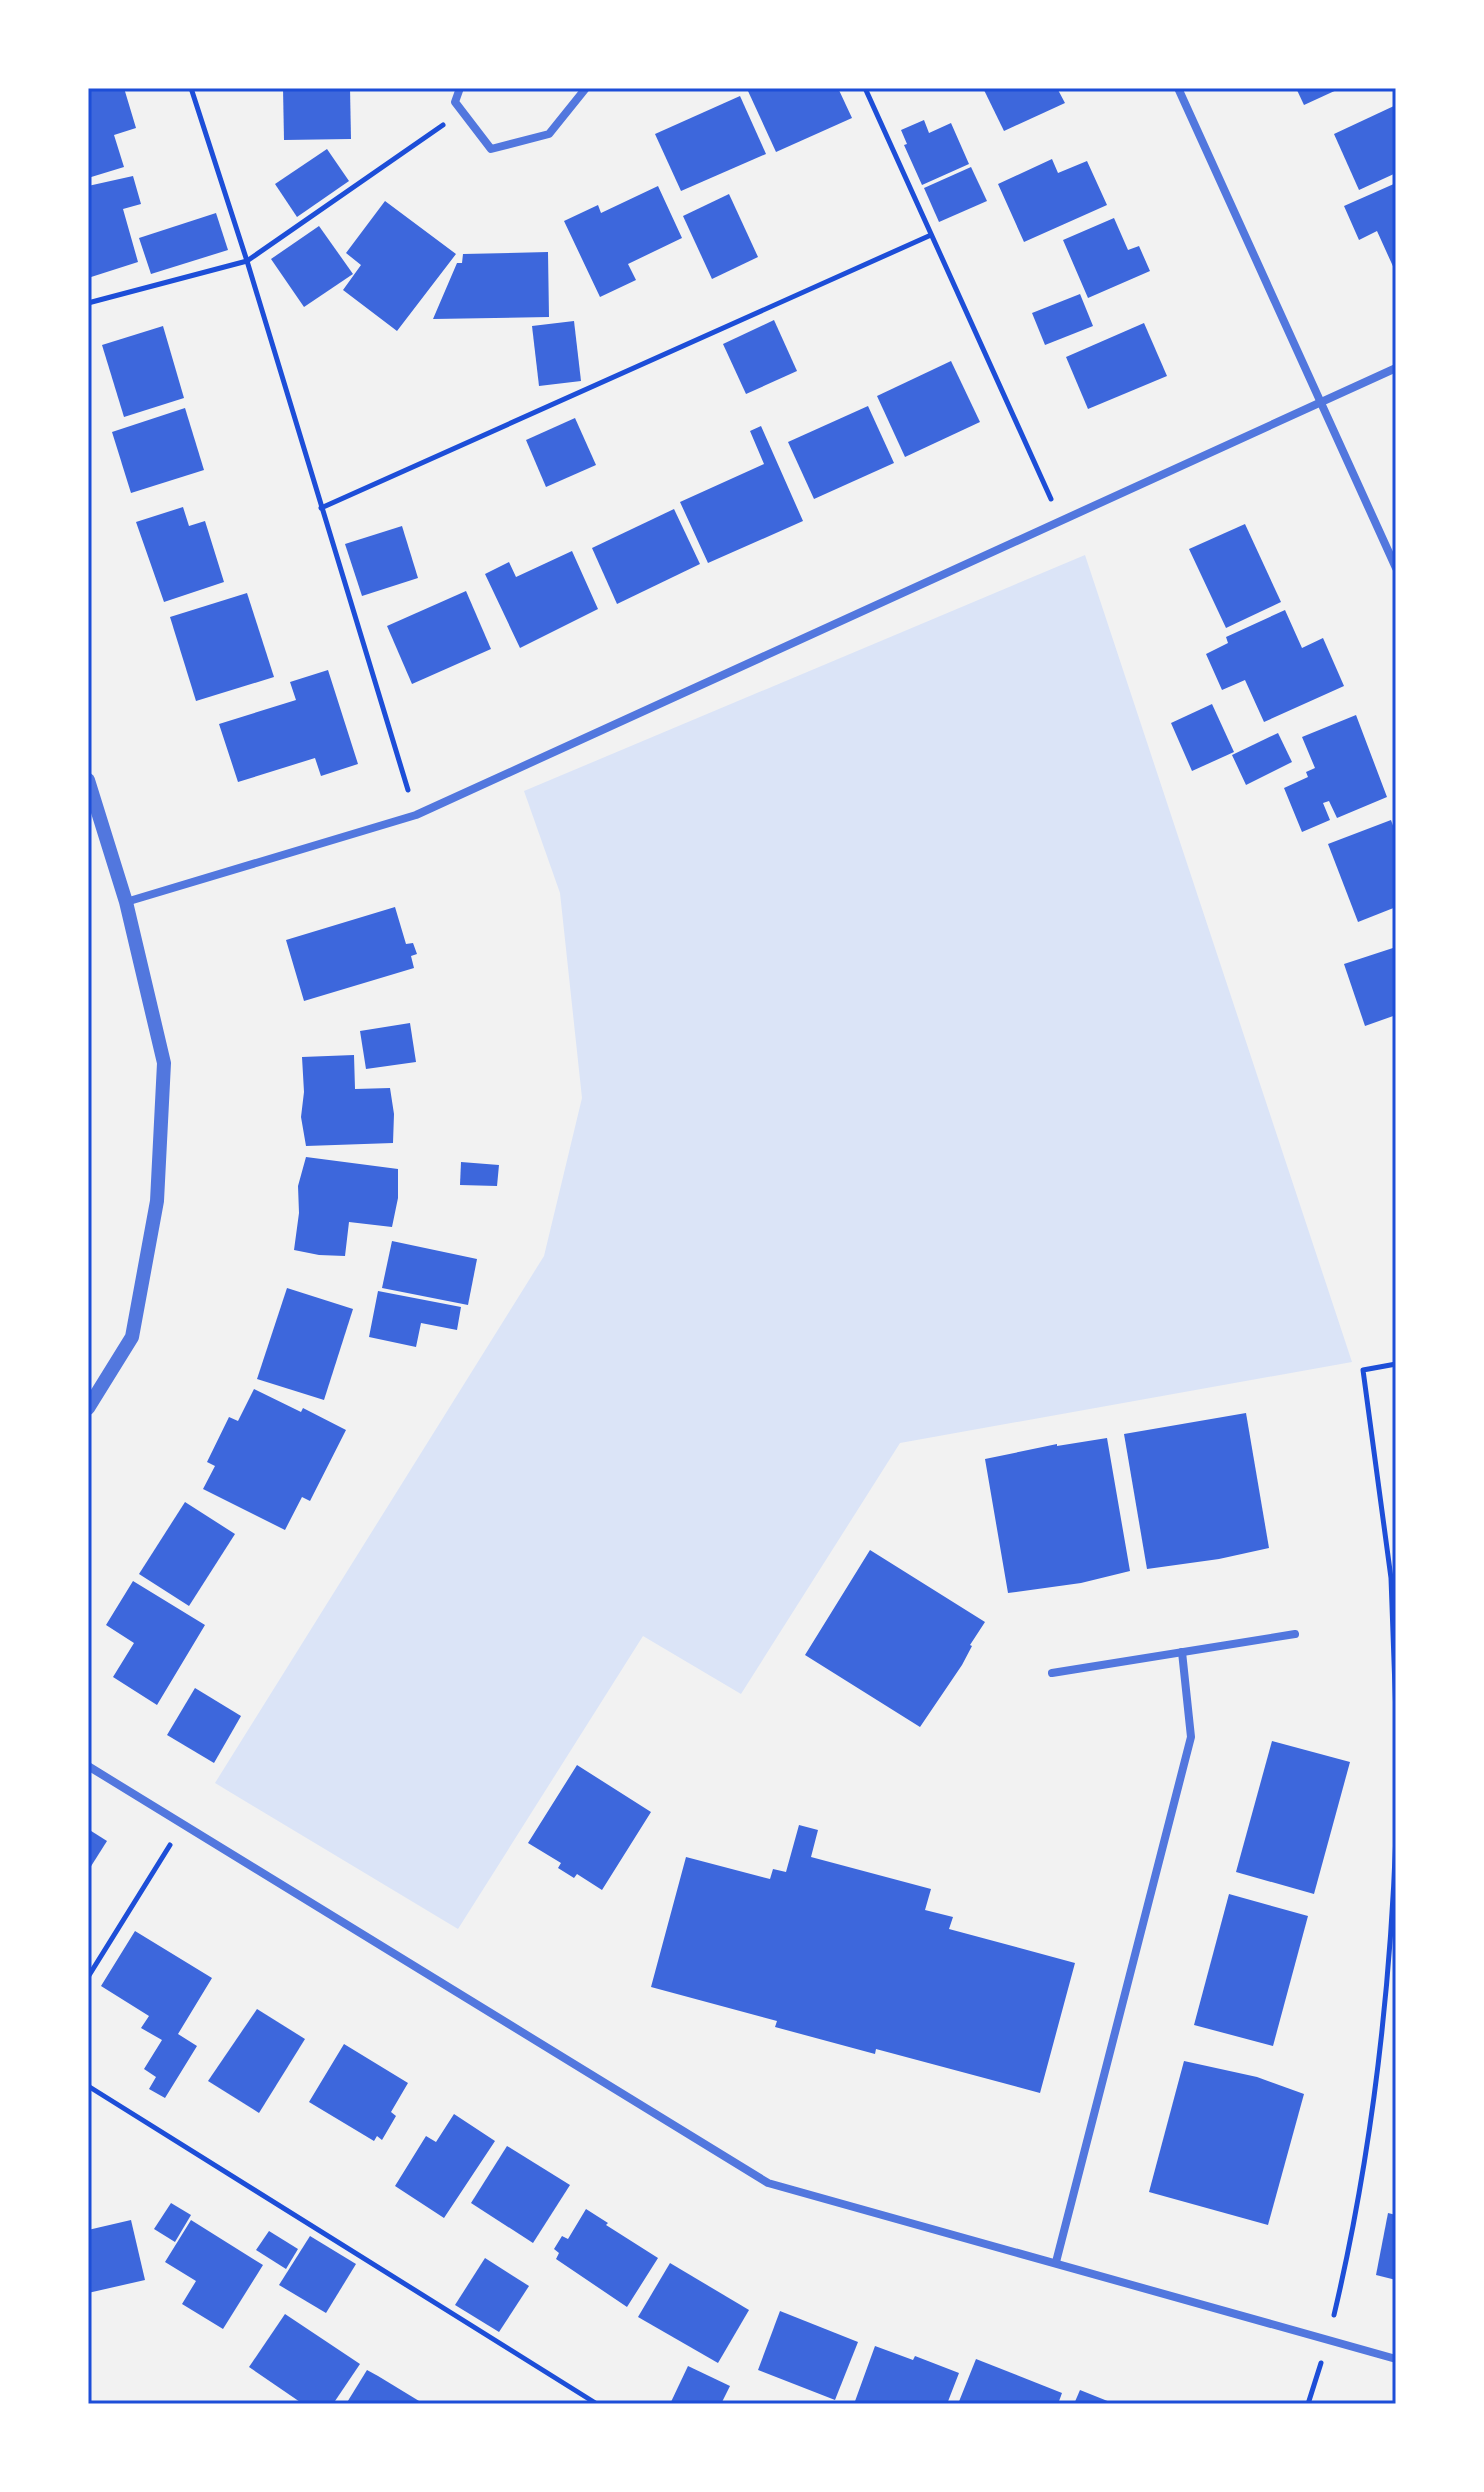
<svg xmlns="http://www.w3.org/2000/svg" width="1484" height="2492" font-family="Signika,sans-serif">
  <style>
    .green { fill: #dbe4f7 }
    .building { fill: #3d67dc }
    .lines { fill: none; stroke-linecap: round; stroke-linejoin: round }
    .path { stroke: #1d4ed8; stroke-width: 5 }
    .minor { stroke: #5277de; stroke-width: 8 }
    .tertiary { stroke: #5277de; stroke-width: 14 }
    .neatline { fill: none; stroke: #1d4ed8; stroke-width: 3 }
  </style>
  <rect width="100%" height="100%" fill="#f2f2f2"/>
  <!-- green -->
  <polygon class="green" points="1085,555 1352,1362 900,1443 741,1694 643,1636 458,1929 215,1783 544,1256 582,1098 560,893 524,791"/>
  <!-- building -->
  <g class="building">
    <polygon points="99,88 124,88 136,128 114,135 124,167 88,178 88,91"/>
    <polygon points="283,88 350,88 351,139 284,140"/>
    <polygon points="754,88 838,88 852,118 776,152 748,91"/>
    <polygon points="983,88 1057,88 1065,103 1004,131"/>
    <polygon points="1296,88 1341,88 1304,105"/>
    <polygon points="740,96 766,154 681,191 655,134"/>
    <polygon points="1396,105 1396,173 1359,190 1334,134"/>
    <polygon points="924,120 929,133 951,123 969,164 922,185 904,145 907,144 901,130"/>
    <polygon points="327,149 349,181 297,217 275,184"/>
    <polygon points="1052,159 1058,173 1087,161 1107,205 1024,242 998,184"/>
    <polygon points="971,167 987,201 939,222 924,188"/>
    <polygon points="133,176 141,204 123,209 138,262 88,278 88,186"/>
    <polygon points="1396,183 1396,273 1377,231 1359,240 1344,206"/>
    <polygon points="658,186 682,238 628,264 636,280 600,297 564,221 598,205 601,213"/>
    <polygon points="729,194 758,257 712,279 683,216"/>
    <polygon points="385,201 456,254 397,331 343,290 361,265 346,253"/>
    <polygon points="216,213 228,250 151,274 139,238"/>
    <polygon points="1114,218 1128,250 1139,246 1150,271 1088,298 1063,240"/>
    <polygon points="319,226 353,274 304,307 271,259"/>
    <polygon points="548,252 549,317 433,319 457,263 462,263 463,254"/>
    <polygon points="1080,294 1093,326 1045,345 1032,313"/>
    <polygon points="774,320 797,371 746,394 723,344"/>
    <polygon points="574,321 581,381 539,386 532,326"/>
    <polygon points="1144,323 1167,376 1088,409 1066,357"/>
    <polygon points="163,326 184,398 124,417 102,345"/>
    <polygon points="951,361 980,422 905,457 877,396"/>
    <polygon points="868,406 894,463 814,499 788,442"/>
    <polygon points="185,408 204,470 131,493 112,432"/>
    <polygon points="575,418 596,465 546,487 526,440"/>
    <polygon points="761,426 803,521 708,563 680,502 764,464 750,431"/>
    <polygon points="183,507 189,526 205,521 224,582 164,602 136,522"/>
    <polygon points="674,509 700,564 617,604 592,548"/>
    <polygon points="1245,524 1281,602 1226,628 1189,549"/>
    <polygon points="402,526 418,578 362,596 345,544"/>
    <polygon points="572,551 598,609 520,648 485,574 509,562 516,577"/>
    <polygon points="466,591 491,649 412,684 387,626"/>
    <polygon points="247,593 274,677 196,701 170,617"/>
    <polygon points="1285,610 1302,648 1323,638 1344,686 1264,722 1245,680 1222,690 1206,654 1228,643 1226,637"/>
    <polygon points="328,670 358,764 321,776 315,758 238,782 219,724 296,700 290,682"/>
    <polygon points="1212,704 1234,752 1192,771 1171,723"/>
    <polygon points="1356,715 1387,797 1337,818 1329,801 1323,803 1330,820 1302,832 1284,788 1308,777 1306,772 1315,768 1302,737"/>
    <polygon points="1278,733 1292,762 1246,785 1232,755"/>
    <polygon points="1391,820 1396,834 1396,907 1358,922 1328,844"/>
    <polygon points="395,907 406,944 413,943 417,954 411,956 414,968 304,1001 286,940"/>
    <polygon points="1396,947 1396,1015 1365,1026 1344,964"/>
    <polygon points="410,1023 416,1062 366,1069 360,1031"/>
    <polygon points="354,1055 355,1089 390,1088 394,1114 393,1143 306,1146 301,1117 304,1092 302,1057"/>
    <polygon points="306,1157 398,1169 398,1198 392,1227 349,1222 345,1256 319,1255 294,1250 299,1213 298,1186"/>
    <polygon points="461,1162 499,1165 497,1186 460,1185"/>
    <polygon points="392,1241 477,1259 468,1305 382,1288"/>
    <polygon points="287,1288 353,1309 324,1400 257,1379"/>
    <polygon points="378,1291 461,1307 457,1330 421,1323 416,1347 369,1337"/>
    <polygon points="254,1389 301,1412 303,1408 346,1430 310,1501 302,1497 285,1530 203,1489 215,1466 207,1462 229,1417 238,1421"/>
    <polygon points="1246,1413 1269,1548 1219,1559 1147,1569 1124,1434"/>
    <polygon points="1107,1438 1130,1571 1081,1583 1008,1593 985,1459 1057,1444 1057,1446"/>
    <polygon points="185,1502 235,1534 189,1606 139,1574"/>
    <polygon points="870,1550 985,1622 970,1645 972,1646 962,1665 920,1727 805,1655"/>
    <polygon points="133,1581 205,1625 157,1705 113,1677 134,1643 106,1625"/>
    <polygon points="195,1688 241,1716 214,1763 167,1735"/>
    <polygon points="1272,1741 1350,1762 1314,1894 1236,1872"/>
    <polygon points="577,1765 651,1812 602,1890 577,1874 574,1878 558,1868 561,1863 528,1843"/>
    <polygon points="799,1825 818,1830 811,1857 931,1889 925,1910 953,1917 949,1929 1075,1963 1040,2093 876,2049 875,2054 775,2027 777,2021 651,1987 686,1857 770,1879 773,1869 786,1872"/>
    <polygon points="88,1829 107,1841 88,1871"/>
    <polygon points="1229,1894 1308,1916 1273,2046 1194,2025"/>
    <polygon points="135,1931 212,1978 178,2034 197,2046 165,2098 149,2089 156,2077 144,2069 162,2040 141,2028 149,2016 101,1986"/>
    <polygon points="257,2009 305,2039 259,2113 208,2081"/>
    <polygon points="344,2044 408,2083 391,2112 396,2116 382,2140 377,2136 374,2141 309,2102"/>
    <polygon points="1184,2061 1257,2077 1304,2094 1268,2225 1149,2192"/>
    <polygon points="454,2114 495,2141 444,2218 395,2186 426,2136 436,2142"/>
    <polygon points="507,2146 570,2185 533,2243 471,2203"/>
    <polygon points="171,2203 191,2215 175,2242 154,2229"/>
    <polygon points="586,2209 608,2223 606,2225 658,2258 627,2307 556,2259 559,2253 554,2249 562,2236 568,2239"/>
    <polygon points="1388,2213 1396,2215 1396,2280 1376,2275"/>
    <polygon points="131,2220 145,2280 88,2293 88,2230"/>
    <polygon points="191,2220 263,2265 223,2329 182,2304 196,2281 165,2262"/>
    <polygon points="269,2231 298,2249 286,2269 256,2250"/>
    <polygon points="310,2236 356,2264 326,2313 279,2285"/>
    <polygon points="485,2258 529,2286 499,2332 455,2305"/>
    <polygon points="670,2263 749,2310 718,2363 638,2317"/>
    <polygon points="780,2311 858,2342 835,2400 758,2370"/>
    <polygon points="285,2314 360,2364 333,2404 303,2404 249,2367"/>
    <polygon points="875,2346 913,2360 915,2356 959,2373 947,2404 854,2404"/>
    <polygon points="976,2359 1062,2393 1058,2404 958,2404"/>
    <polygon points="688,2366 730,2386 721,2404 670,2404"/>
    <polygon points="367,2370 378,2376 424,2404 346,2404"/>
    <polygon points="1080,2390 1115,2404 1074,2404"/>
  </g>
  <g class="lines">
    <!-- path -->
    <g class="path">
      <polyline points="191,88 247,261 408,790"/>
      <polyline points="865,88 1051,499"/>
      <polyline points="88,303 247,261 443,125"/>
      <polyline points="321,508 931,235"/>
      <polyline points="1396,1364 1363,1370 1391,1578 1396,1716"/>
      <polyline points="88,1977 170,1845"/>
      <polyline points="88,2086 597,2404"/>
      <path d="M1334,2315C1371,2158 1390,1996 1396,1835"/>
      <polyline points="1308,2404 1321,2363"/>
    </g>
    <!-- minor -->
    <g class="minor">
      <polyline points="460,88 455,102 491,149 549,134 586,88"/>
      <polyline points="1178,88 1396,568"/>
      <polyline points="126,902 416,815 1396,368"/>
      <polyline points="1052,1673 1295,1634"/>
      <polyline points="88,1766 768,2183 1396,2359"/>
      <polyline points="1056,2262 1191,1737 1182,1652"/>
    </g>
    <!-- tertiary -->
    <polyline class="tertiary" points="88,780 126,902 164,1063 157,1201 132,1337 88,1408"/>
  </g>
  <!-- border -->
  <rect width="1484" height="2492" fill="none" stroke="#ffffff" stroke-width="180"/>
  <rect x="90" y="90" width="1304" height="2312" class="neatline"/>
</svg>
